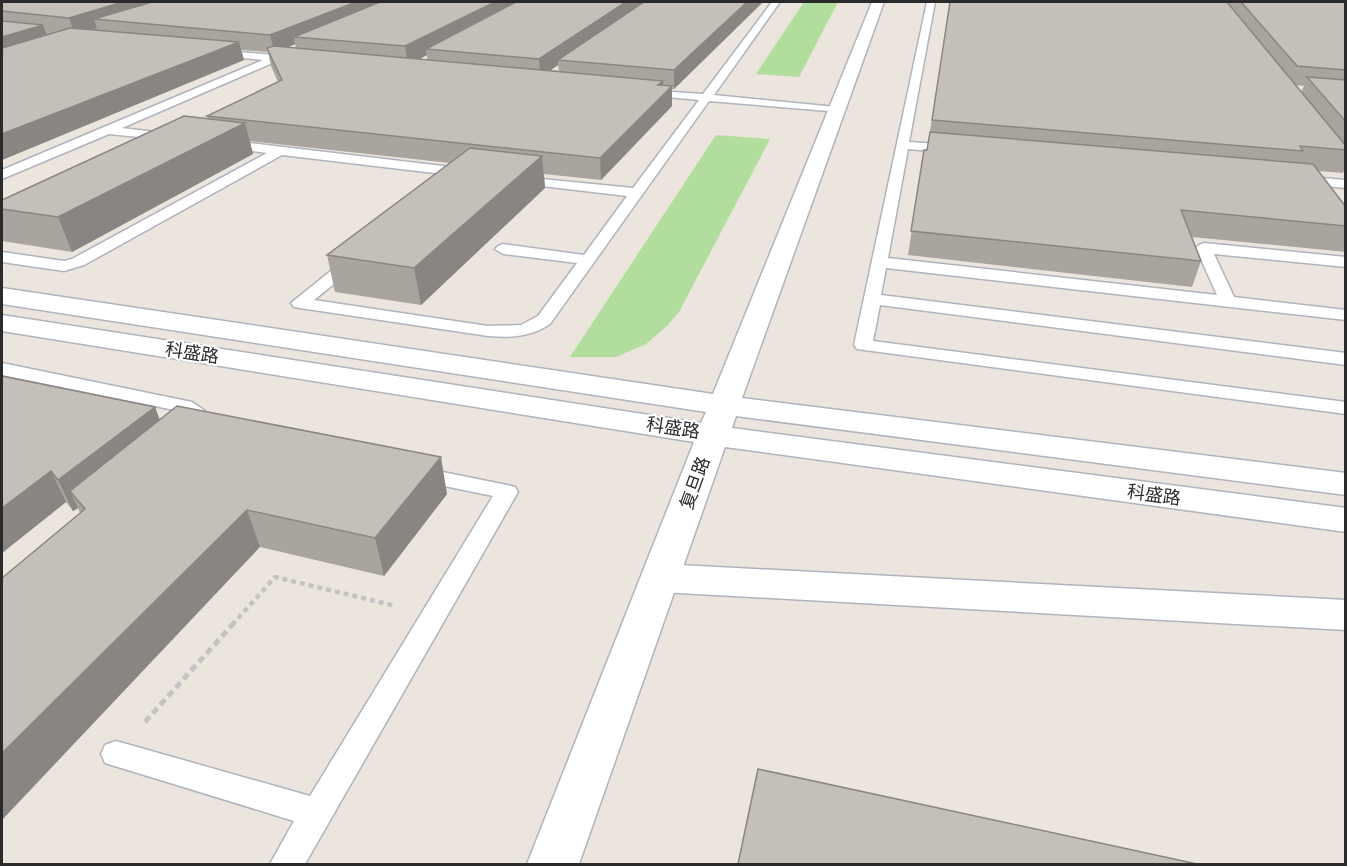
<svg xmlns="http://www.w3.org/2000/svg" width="1347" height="866" font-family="'Fira Sans','Noto Sans SC',sans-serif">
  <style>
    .green { fill: #b1de9c }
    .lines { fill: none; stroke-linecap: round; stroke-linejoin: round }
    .lane-casing { stroke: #b0b3bd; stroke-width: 3 }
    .street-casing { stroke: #b0b3bd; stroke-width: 3 }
    .secondary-casing { stroke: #b0b3bd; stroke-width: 3 }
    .path-far1 { stroke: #c3c3c3; stroke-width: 4.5; stroke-dasharray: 5 4; stroke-linecap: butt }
    .path { stroke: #c3c3c3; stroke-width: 5; stroke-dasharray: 7 4.5; stroke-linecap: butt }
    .lane { fill: #fff; fill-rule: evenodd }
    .street { fill: #fff; fill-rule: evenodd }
    .secondary { fill: #fff; fill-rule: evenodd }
    .wall { fill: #a9a49e; fill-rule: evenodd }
    .shaded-wall { fill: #898681 }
    .building { fill: #c4bfb8; stroke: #898681; stroke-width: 1.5 }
    .labels { text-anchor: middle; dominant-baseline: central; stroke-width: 4.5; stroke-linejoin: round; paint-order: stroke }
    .street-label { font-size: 18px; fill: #2a2a2a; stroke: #fff }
  </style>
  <rect width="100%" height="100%" fill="#ebe5dd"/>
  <!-- green -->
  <g class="green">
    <polygon points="804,2 838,2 799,77 756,74"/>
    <polygon points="716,135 770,139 679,312 668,325 646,344 616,357 570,357"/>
  </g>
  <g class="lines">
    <!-- lane casing -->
    <g class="lane-casing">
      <g id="lane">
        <path d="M772,2H780L714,95L836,107L840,108V112L709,101L550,324C531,337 510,338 488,336L300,308L294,307L291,303L348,257L354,255L362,260L360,263L314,300L488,326L521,325L538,316L577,263L503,254L495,249L498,246L503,244L584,255L627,196L516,183L511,182L509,179L511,176L633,188L699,100L646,95L642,94V90L703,94Z"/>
        <polygon points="927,2 935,2 909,142 956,145 962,149 956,153 908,149 888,258 1217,295 1196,248 1199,245 1204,243 1346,257 1346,267 1214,254 1234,297 1346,310 1346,320 886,268 881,295 1346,353 1346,365 880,305 873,341 1346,402 1346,414 857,349 854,345"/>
        <polygon points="215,50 298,57 303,60 298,63 277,61 122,128 173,134 179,138 177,141 109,134 2,179 2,170 263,60 212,55 210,53"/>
        <polygon points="225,140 468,169 475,173 468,177 282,155 84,265 64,271 2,262 2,252 64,261 72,259 267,153 221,147 219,144 221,141"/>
        <polygon points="1298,176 1346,180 1346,188 1293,183 1291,180 1293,177"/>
        <polygon points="2,363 192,402 205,411 203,422 195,433 188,435 181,433 178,429 184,414 179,411 2,375"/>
        <polygon points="418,467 507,485 515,487 518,492 305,864 270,864 294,821 105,763 101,754 105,745 116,741 310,796 493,496 410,479 407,474 410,469"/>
      </g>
    </g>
    <!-- street casing -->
    <g class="street-casing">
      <polygon id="street" points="661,564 1346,600 1346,630 661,592 647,588 641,578 647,568"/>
    </g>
    <!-- secondary casing -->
    <g class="secondary-casing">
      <polygon id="secondary" points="872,2 884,2 742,398 1346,473 1346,495 736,416 732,428 1346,508 1346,532 725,447 579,864 527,864 694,442 2,331 2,315 701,423 706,412 2,304 2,288 713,394"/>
    </g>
    <!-- path-far1 -->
    <polyline class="path-far1" points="232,625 275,577 396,606"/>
    <!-- path -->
    <polyline class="path" points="145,722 233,624"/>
    <!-- lane -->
    <use href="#lane" class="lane"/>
    <!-- street -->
    <use href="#street" class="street"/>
    <!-- secondary -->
    <use href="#secondary" class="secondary"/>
  </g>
  <!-- wall -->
  <g class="wall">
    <path d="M2,2H763L674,89H672V106L601,180L544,174L545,188L421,305L335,292L327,255L450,163L250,141L253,154L72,252L2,241V200L208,119L207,116L278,82L271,66L268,52L241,50L244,60L2,160ZM295,44L296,48L289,47ZM427,55V59H419ZM558,65L559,71L551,70Z"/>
    <path d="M950,2H1346V166L1343,173L1318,171L1346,207V252L1192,237L1201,261L1192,287L908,255L924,150H927ZM1296,85L1304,86L1301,92Z"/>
    <polygon points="2,376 155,407 159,420 447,494 384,576 260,547 80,513 78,508 73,511 66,502 2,553"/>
  </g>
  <!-- shaded-wall -->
  <g class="shaded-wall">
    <polygon points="123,2 181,2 94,19 97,28 75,35 69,18"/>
    <polygon points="356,2 398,2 294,37 295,44 275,53 270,35"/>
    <polygon points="495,2 528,2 426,49 427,55 408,65 405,46"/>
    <polygon points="626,2 650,2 558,60 558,65 540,78 539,59"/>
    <polygon points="747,2 763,2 674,89 674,70"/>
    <polygon points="43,25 50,42 2,58 2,37"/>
    <polygon points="239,42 244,60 2,160 2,134"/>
    <polygon points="663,81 663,95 672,86 672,106 601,180 600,158 658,85"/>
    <polygon points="245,123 253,154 72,252 58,217"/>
    <polygon points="542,156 545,188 421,305 414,268"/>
    <polygon points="155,407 166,436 70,491 78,508 73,511 58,480"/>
    <polygon points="441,457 447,494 384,576 375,538"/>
    <polygon points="51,471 66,502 2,553 2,508"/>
    <polygon points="247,510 260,547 2,820 2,753"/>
  </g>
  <!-- building -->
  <g class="building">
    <polygon points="2,2 123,2 69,18 2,11"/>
    <polygon points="152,2 356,2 270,35 94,19"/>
    <polygon points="380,2 495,2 405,46 294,37"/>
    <polygon points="516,2 626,2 539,59 426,49"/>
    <polygon points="644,2 747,2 674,70 558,60"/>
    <polygon points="950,2 1227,2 1346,146 1346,150 1300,146 1303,151 932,120"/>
    <polygon points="1241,2 1346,2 1346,70 1297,66"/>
    <polygon points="2,21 43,25 2,37"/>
    <polygon points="70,28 239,42 2,134 2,48"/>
    <polygon points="274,46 663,81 658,85 672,86 600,158 207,116 282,80 267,48"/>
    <polygon points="1307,77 1346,80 1346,122"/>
    <polygon points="184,116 245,123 58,217 2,209 2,200"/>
    <polygon points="930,132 1313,164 1346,207 1346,226 1181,210 1201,261 911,231 924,150 927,150"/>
    <polygon points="470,148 542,156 414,268 327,255"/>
    <polygon points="2,376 155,407 58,480 51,471 2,508"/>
    <polygon points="177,406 441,457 375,538 247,510 2,753 2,578 85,509 70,491"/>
    <polygon points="758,769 1197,864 738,864"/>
  </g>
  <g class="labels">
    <!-- street labels -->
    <g class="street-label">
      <text transform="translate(192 353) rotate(9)">科盛路</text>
      <text transform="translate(673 428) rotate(9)">科盛路</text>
      <text transform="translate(695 483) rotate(-70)">复旦路</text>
      <text transform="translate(1154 495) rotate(8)">科盛路</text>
    </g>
  </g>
  <!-- border -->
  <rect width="1347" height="866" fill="none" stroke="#2a2a2a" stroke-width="6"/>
</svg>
